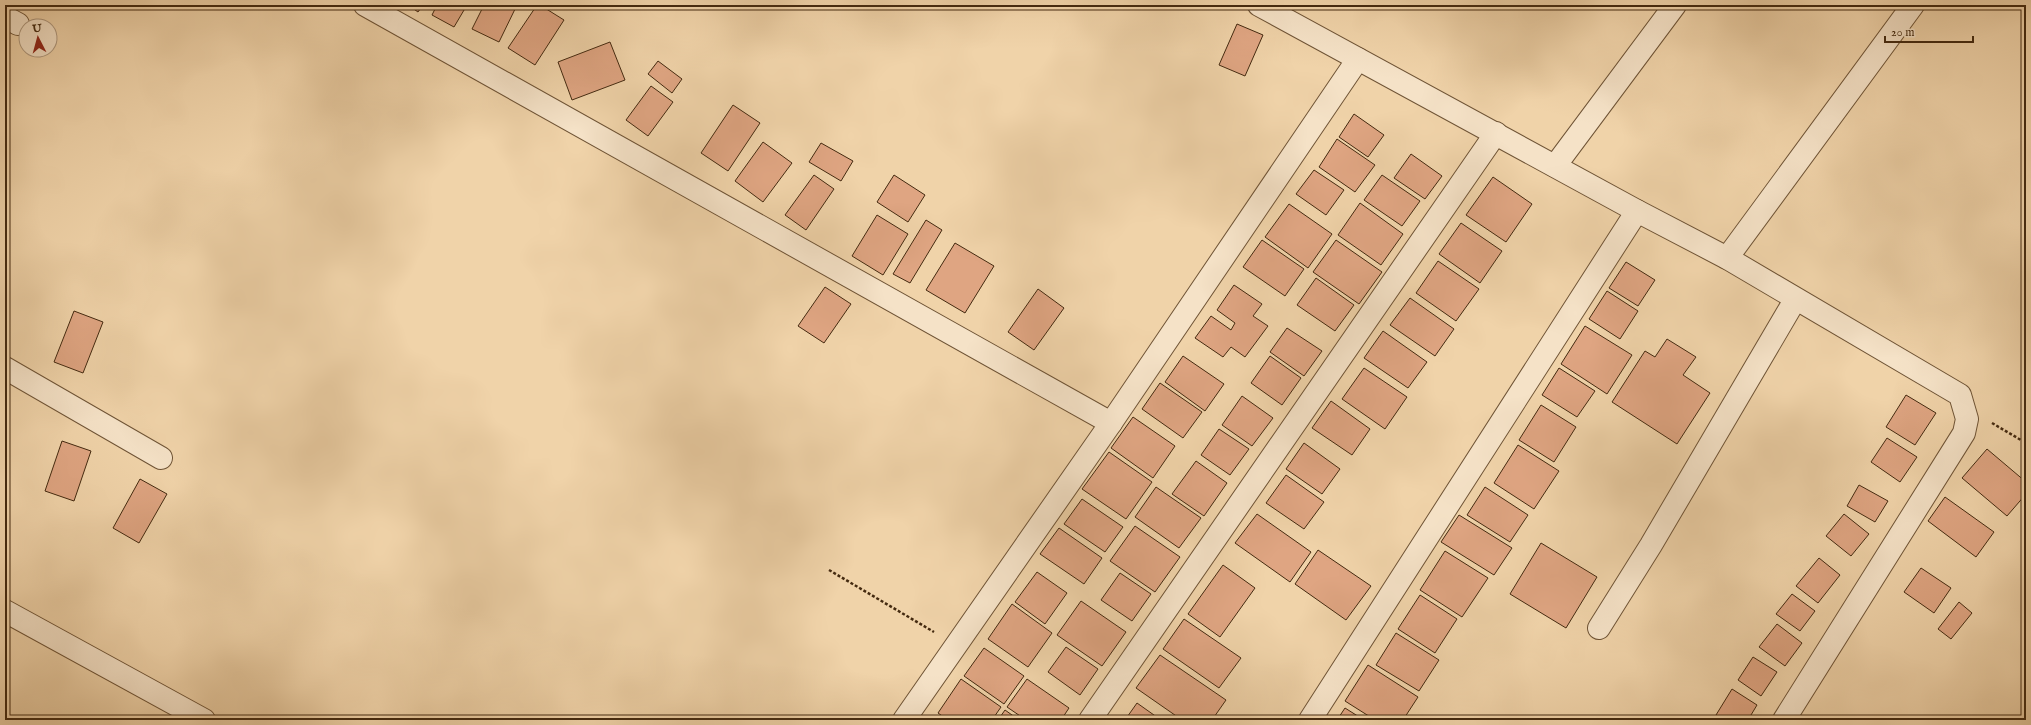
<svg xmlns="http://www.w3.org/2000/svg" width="2031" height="725" font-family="'IM FELL English',serif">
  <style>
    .building { fill: #dfa582; stroke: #442a10 }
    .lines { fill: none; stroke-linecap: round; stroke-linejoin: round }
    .minor-casing { stroke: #6f5436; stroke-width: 24 }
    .path { stroke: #442a10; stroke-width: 2.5; stroke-dasharray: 3 2; stroke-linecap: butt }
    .minor { stroke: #f5e2c7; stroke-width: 22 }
  </style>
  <rect width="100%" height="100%" fill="#f0d3a9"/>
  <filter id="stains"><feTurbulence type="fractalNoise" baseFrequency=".005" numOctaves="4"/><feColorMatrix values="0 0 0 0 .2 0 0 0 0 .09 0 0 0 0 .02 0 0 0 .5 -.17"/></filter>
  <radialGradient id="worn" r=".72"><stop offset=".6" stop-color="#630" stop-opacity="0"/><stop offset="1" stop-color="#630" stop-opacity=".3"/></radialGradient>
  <!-- building -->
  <g class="building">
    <polygon points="408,5 423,5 418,12"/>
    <polygon points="437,5 467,5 454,27 432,15"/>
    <polygon points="484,5 517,5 499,42 472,29"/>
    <polygon points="537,5 540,5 564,20 535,65 508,48"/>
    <polygon points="1237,24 1263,35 1245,76 1219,65"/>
    <polygon points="610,42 625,80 572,100 558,62"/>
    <polygon points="658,61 682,79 672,93 648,74"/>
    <polygon points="651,86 673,102 648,136 626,120"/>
    <polygon points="733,105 760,123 728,171 701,153"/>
    <polygon points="1354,114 1384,135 1368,157 1339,137"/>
    <polygon points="1337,139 1375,165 1355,192 1319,167"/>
    <polygon points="763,142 792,163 763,202 735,181"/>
    <polygon points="821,143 853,161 841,181 809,162"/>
    <polygon points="1411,154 1442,176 1425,199 1394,178"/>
    <polygon points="1314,170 1344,190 1326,215 1296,194"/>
    <polygon points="814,175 834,189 806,230 785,215"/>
    <polygon points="894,175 925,195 908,222 877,202"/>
    <polygon points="1382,175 1420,201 1402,226 1364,200"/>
    <polygon points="1493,177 1532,204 1506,242 1466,215"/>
    <polygon points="1360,203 1403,234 1381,265 1338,235"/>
    <polygon points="1289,204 1332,234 1308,268 1265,237"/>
    <polygon points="877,215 908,234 883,275 852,256"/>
    <polygon points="926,220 942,230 910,283 893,274"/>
    <polygon points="1461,223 1502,251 1480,283 1439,254"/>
    <polygon points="1262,240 1304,269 1285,296 1243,267"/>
    <polygon points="1336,240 1382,272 1359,304 1313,272"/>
    <polygon points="955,243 994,266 965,313 926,290"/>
    <polygon points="1438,261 1479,289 1456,321 1416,293"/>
    <polygon points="1626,262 1655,280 1638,306 1609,288"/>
    <polygon points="1316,278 1354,305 1335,331 1297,305"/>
    <polygon points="1234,285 1262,304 1253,316 1268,326 1245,357 1231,347 1223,357 1195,338 1211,316 1231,330 1235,323 1217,310"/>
    <polygon points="825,287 851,304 824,343 798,326"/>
    <polygon points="1038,289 1064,308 1034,350 1008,332"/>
    <polygon points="1607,291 1638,311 1620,339 1589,319"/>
    <polygon points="1410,298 1454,329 1435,356 1390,325"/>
    <polygon points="74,311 103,322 83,373 54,362"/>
    <polygon points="1585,326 1632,355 1607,394 1561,364"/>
    <polygon points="1287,328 1322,351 1304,376 1270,352"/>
    <polygon points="1383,331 1427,362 1408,388 1364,358"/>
    <polygon points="1667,339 1696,357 1683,375 1710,393 1677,444 1612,402 1645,351 1655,357"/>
    <polygon points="1183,356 1224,384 1205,411 1165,382"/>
    <polygon points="1270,356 1301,378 1282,405 1251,383"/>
    <polygon points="1364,368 1407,397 1385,429 1342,399"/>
    <polygon points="1559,368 1595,391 1577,417 1542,395"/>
    <polygon points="1160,383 1202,412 1183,438 1142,409"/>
    <polygon points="1906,395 1936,413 1915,445 1886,427"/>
    <polygon points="1242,396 1273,418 1252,446 1222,425"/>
    <polygon points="1331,401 1370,429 1352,455 1312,428"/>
    <polygon points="1541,405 1576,427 1554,462 1519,440"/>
    <polygon points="1133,417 1175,446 1153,478 1111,448"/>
    <polygon points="1219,429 1249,449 1230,475 1201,455"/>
    <polygon points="1887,438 1917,457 1900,482 1871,462"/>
    <polygon points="62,441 91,451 74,501 45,491"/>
    <polygon points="1304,443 1340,469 1322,494 1286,469"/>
    <polygon points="1518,445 1559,471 1534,509 1494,483"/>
    <polygon points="1987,449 2026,482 2026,494 2007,516 1962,478"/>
    <polygon points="1109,452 1152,482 1126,519 1082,489"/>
    <polygon points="1196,461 1227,483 1204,516 1172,494"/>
    <polygon points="1286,475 1324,502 1304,529 1266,503"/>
    <polygon points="140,479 167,494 139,543 113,528"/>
    <polygon points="1859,485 1888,501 1875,522 1847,506"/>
    <polygon points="1156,487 1201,518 1179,548 1135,517"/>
    <polygon points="1485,487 1528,515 1510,542 1467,515"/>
    <polygon points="1945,497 1994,532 1976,557 1928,521"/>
    <polygon points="1082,499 1123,527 1105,552 1064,524"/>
    <polygon points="1257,514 1311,552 1290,582 1235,543"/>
    <polygon points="1844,514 1869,534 1851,556 1826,536"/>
    <polygon points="1459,515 1512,548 1494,575 1441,542"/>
    <polygon points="1135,526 1180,557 1155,592 1110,561"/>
    <polygon points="1059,528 1102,558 1084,584 1040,554"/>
    <polygon points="1541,543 1597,577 1566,628 1510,594"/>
    <polygon points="1318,550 1371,586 1346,620 1295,584"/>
    <polygon points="1445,551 1488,578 1462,617 1420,590"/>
    <polygon points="1819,558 1840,575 1818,603 1796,586"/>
    <polygon points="1223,565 1255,588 1220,637 1188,614"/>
    <polygon points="1921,568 1951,588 1934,613 1904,592"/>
    <polygon points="1037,572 1067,593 1045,624 1015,602"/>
    <polygon points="1120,573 1151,594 1132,621 1101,600"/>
    <polygon points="1792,594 1815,611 1800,631 1776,614"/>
    <polygon points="1420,595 1457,619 1435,653 1398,629"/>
    <polygon points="1081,601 1126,632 1102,666 1057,635"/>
    <polygon points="1959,602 1972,613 1951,639 1938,629"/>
    <polygon points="1012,604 1052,633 1028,667 988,639"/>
    <polygon points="1184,619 1241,658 1219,688 1163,649"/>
    <polygon points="1777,624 1802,643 1785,666 1759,647"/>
    <polygon points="1396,633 1439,660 1419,691 1376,665"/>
    <polygon points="1066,647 1098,669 1080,695 1048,672"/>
    <polygon points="984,648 1024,676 1004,704 964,676"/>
    <polygon points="1160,655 1226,700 1212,720 1182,720 1136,688"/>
    <polygon points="1753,657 1777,672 1761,696 1738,680"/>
    <polygon points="1368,665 1418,697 1403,720 1375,720 1345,701"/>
    <polygon points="961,679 1001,707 992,720 948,720 938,713"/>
    <polygon points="1027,679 1069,708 1061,720 1026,720 1007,707"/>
    <polygon points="1732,689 1757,705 1748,720 1724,720 1716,715"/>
    <polygon points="1137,703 1161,720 1125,720"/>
    <polygon points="1345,708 1364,720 1337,720"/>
    <polygon points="1005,710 1019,720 998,720"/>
  </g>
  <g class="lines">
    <!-- minor casing -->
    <g class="minor-casing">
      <g id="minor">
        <polyline points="365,5 1111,423"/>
        <polyline points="1259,5 1637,211 1727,258 1960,395 1967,419 1964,433 1784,720"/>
        <polyline points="5,17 18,24"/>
        <polyline points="1555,166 1675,5"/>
        <polyline points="1727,258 1913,5"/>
        <polyline points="5,368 161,458"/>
        <polyline points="5,611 204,720"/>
        <polyline points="1599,628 1651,545 1795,300"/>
        <polyline points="904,720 1111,423 1358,59"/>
        <polyline points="1090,720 1496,133"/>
        <polyline points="1310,720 1637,211"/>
      </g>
    </g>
    <!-- path -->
    <g class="path">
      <polyline points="1992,423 2026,443"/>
      <polyline points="829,570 934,632"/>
    </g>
    <!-- minor -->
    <use href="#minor" class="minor"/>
  </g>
  <!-- margin -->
  <rect width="2031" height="725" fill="none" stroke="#f0d3a9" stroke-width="20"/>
  <rect x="6" y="6" width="2019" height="713" fill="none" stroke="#442a10" stroke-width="2"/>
  <rect x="10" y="10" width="2011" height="705" fill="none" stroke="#442a10"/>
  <!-- north arrow -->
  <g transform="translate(38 38) rotate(354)"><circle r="19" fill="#f5e2c7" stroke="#ae987e"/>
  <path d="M0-3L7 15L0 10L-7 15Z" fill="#8f2418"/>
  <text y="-6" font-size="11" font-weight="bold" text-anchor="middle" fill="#442a10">U</text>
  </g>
  <!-- scale -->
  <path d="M1885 36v6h88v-6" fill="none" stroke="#442a10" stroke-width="2"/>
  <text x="1891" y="36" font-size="12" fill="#442a10" stroke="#f5e2c7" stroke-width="3" paint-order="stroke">20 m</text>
  <rect width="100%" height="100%" filter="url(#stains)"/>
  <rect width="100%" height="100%" fill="url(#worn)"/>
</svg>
